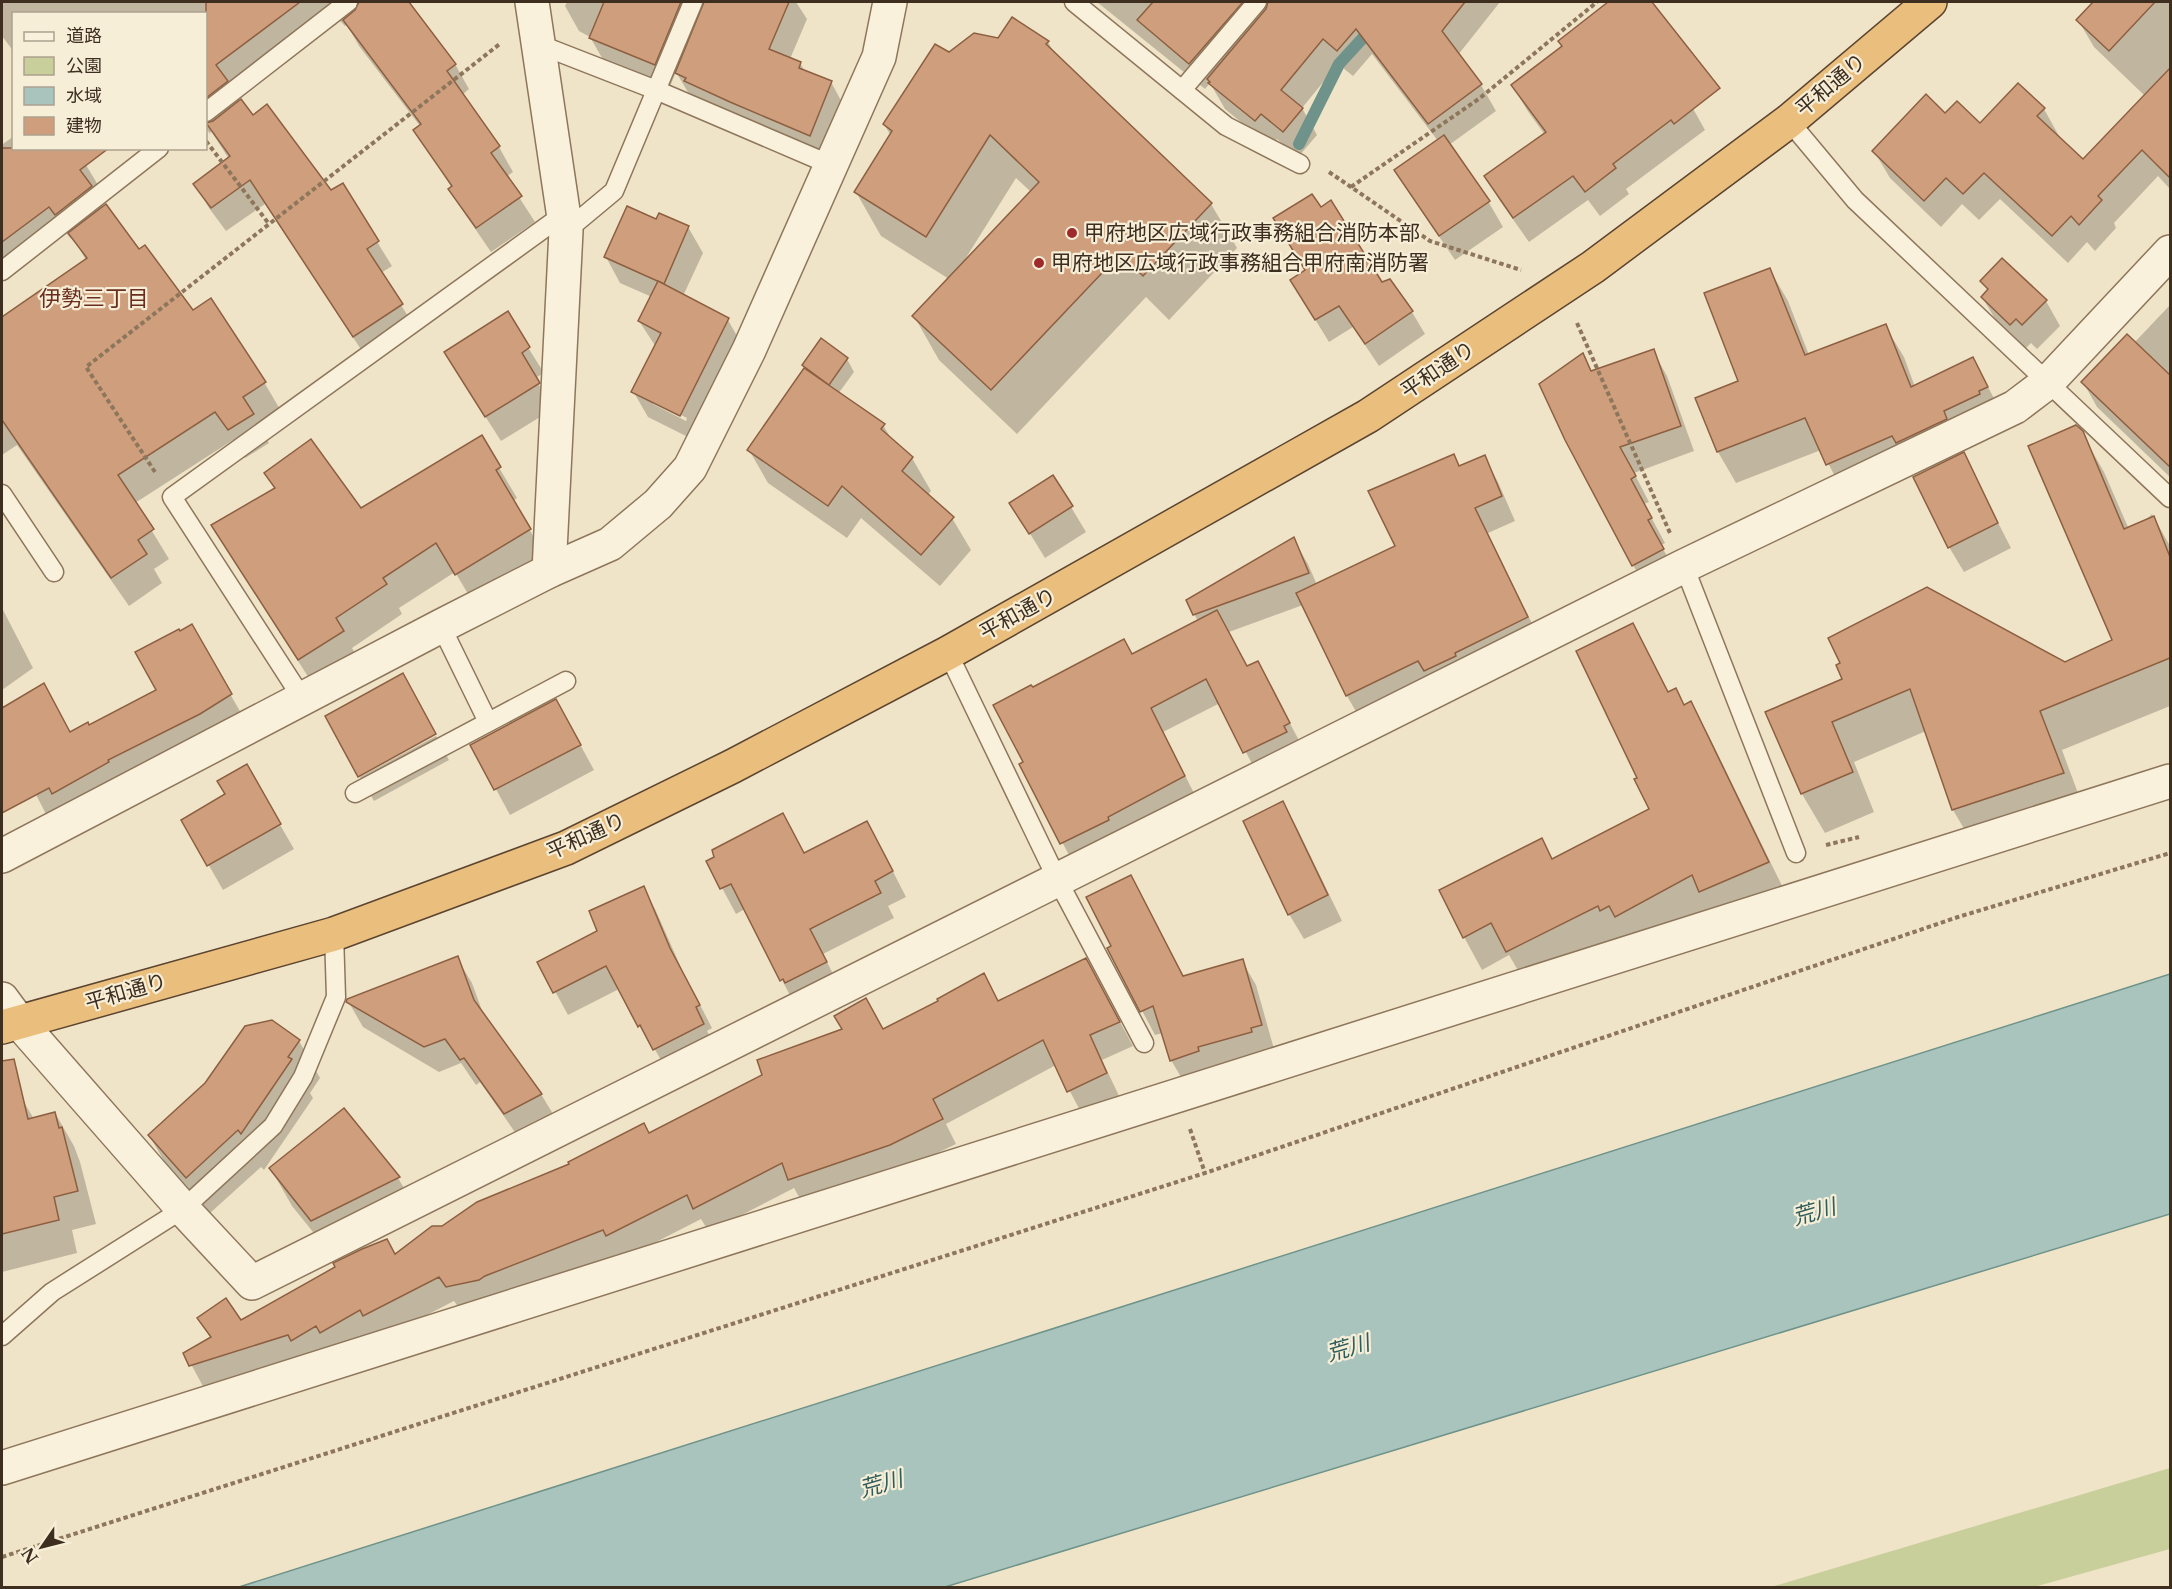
<svg xmlns="http://www.w3.org/2000/svg" width="2172" height="1589" font-family="'Libre Baskerville','Noto Sans JP',serif">
  <style>
    .green { fill: #c9cf9b }
    .water { fill: #a9c4bc; stroke: #6f938a; stroke-width: 1.5 }
    .shadow { fill: #0003; fill-rule: evenodd }
    .lines { fill: none; stroke-linecap: round; stroke-linejoin: round }
    .stream { stroke: #6f938a; stroke-width: 12 }
    .building { fill: #cf9f7d; stroke: #8d5f41; stroke-width: 1.5 }
    .service-casing { stroke: #8d765c; stroke-width: 21 }
    .minor-casing { stroke: #8d765c; stroke-width: 36 }
    .tertiary-casing { stroke: #8d765c; stroke-width: 36 }
    .trunk-casing { stroke: #5b4430; stroke-width: 36 }
    .path { stroke: #8d765c; stroke-width: 4; stroke-dasharray: 4.5 3; stroke-linecap: butt }
    .service { stroke: #faf1dc; stroke-width: 18 }
    .minor { stroke: #faf1dc; stroke-width: 33 }
    .tertiary { stroke: #faf1dc; stroke-width: 33 }
    .trunk { stroke: #eabe7c; stroke-width: 33 }
    .poi-dot { fill: #9e2a2b; stroke: #f7eed8; stroke-width: 2 }
    .labels { text-anchor: middle; dominant-baseline: central; stroke-width: 4.5; stroke-linejoin: round; paint-order: stroke }
    .street-label { font-size: 21px; fill: #3d2e20; stroke: #f7eed8 }
    .poi-label { font-size: 21px; fill: #3d2e20; stroke: #f7eed8; text-anchor: start }
    .neighbourhood-label { font-size: 22px; fill: #6b2e1e; stroke: #f7eed8 }
    .water-label { font-size: 22px; font-style: italic; fill: #2f5d5a; stroke: #f7eed8 }
  </style>
  <rect width="100%" height="100%" fill="#f0e4c8"/>
  <!-- green -->
  <polygon class="green" points="2170,1468 2170,1549 2034,1587 1771,1587"/>
  <!-- water -->
  <polygon class="water" points="2170,974 2170,1214 945,1587 239,1587"/>
  <!-- shadow -->
  <g class="shadow">
    <polygon points="2,2 373,2 377,7 385,2 407,2 455,64 469,89 462,95 499,147 513,172 506,177 535,222 491,252 465,214 450,190 452,188 415,130 420,126 359,46 347,25 345,26 340,21 330,28 324,19 231,89 239,103 253,117 331,192 342,185 392,266 381,273 416,329 368,360 265,204 226,231 209,208 195,184 229,159 211,131 210,134 206,128 206,14 14,14 14,52 2,36"/>
    <polygon points="567,2 796,2 807,19 790,59 800,63 805,72 831,82 845,108 825,160 692,99 676,72 669,89 605,63 590,37 579,31 565,6"/>
    <polygon points="1097,2 1500,2 1458,55 1481,85 1496,111 1449,145 1488,201 1503,227 1455,260 1411,195 1396,170 1438,141 1372,54 1353,76 1338,64 1302,108 1317,135 1298,157 1277,139 1270,146 1225,109 1210,83 1205,89"/>
    <polygon points="2096,2 2170,2 2170,189 2158,176 2114,223 2116,228 2095,251 2087,242 2068,263 2000,199 1979,220 1962,204 1941,227 1890,178 1874,151 1945,115 1980,125 2044,109 2059,136 2058,137 2083,161 2145,96 2094,47 2078,20"/>
    <path d="M999,40L1048,42L1055,55L1211,204L1237,248L1169,320L1146,297L1017,434L939,360L914,316L949,279L881,236L856,192L891,136L884,124L949,54ZM1016,178L1031,192L965,261H964Z"/>
    <polygon points="1513,86 1691,105 1705,130 1626,189 1629,194 1600,216 1588,200 1529,242 1500,201 1486,176 1545,135 1527,110"/>
    <polygon points="14,136 14,148 86,165 101,190 95,194 103,208 193,312 264,382 281,411 259,426 269,443 245,458 233,440 135,503 169,559 154,569 162,583 129,606 17,445 2,455 2,319 86,260 73,238 71,239 65,232 2,277 2,141 3,144"/>
    <path d="M657,221L688,227L703,253L683,296L728,320L742,345L694,440L648,417L633,391L656,347L639,321L652,297L620,283L606,257ZM653,401L687,418L686,421L653,404Z"/>
    <polygon points="1770,270 1788,301 1809,355 1885,326 1904,357 1915,387 1973,359 2005,419 1961,443 1964,451 1916,474 1911,466 1845,495 1821,450 1736,483 1718,452 1697,399 1740,382"/>
    <polygon points="1307,271 1381,284 1412,312 1425,334 1379,366 1353,327 1329,342 1305,303"/>
    <polygon points="1982,281 2046,301 2060,326 2037,349 2031,343 2025,349 1997,322 1982,297 1988,291"/>
    <polygon points="2170,305 2170,477 2097,407 2083,382 2134,343"/>
    <polygon points="507,314 544,373 535,378 553,409 501,441 460,377"/>
    <polygon points="821,341 847,359 854,372 838,394 883,425 892,440 912,458 931,491 927,496 952,518 971,550 940,586 861,518 847,538 768,483 749,450 805,369 804,365"/>
    <polygon points="1653,351 1667,376 1694,451 1634,473 1649,502 1644,504 1665,543 1661,545 1677,575 1648,590 1633,565 1583,355 1592,372"/>
    <polygon points="2081,432 2104,472 2131,534 2152,514 2170,546 2170,706 2062,750 2085,812 1976,849 1953,810 1926,731 1854,762 1874,812 1825,833 1802,794 1767,712 2065,663 2114,641"/>
    <polygon points="481,437 517,498 513,501 547,560 474,604 455,572 399,608 402,614 352,648 360,661 316,689 230,555 275,489 266,473 360,510"/>
    <polygon points="1963,454 2011,548 1964,572 1949,547"/>
    <polygon points="1453,455 1460,468 1484,457 1498,482 1515,521 1488,533 1541,642 1361,720 1347,696 1303,605 1229,632 1247,668 1258,663 1303,748 1259,777 1220,703 1163,732 1198,801 1076,868 1021,765 1025,763 1032,689 1132,656 1198,621 1194,614 1293,539 1308,564 1317,585 1397,547"/>
    <polygon points="1011,503 1071,507 1086,532 1045,558"/>
    <polygon points="2,608 33,668 2,690"/>
    <polygon points="1633,625 1669,693 1685,707 1691,703 1709,736 1786,894 1719,923 1710,908 1635,948 1620,942 1617,938 1526,984 1509,955 1482,970 1464,937 1541,840 1553,860 1651,809 1639,778"/>
    <polygon points="191,626 245,720 49,820 2,728 2,710 44,685 70,733 89,727 158,690 180,633"/>
    <polygon points="570,726 594,770 510,815 472,745"/>
    <polygon points="436,736 449,760 374,801 360,777"/>
    <polygon points="246,766 294,849 223,890 183,820 227,795"/>
    <polygon points="1283,803 1297,828 1342,921 1304,939 1289,914"/>
    <polygon points="783,815 805,855 881,848 906,897 888,906 894,918 823,954 840,988 795,1005 745,909 736,914 708,862"/>
    <polygon points="643,888 656,911 683,972 712,1028 707,1031 716,1048 668,1072 654,1048 652,1049 619,989 568,1015 539,962 599,931"/>
    <polygon points="1144,901 1184,977 1242,961 1256,985 1274,1049 1185,1084 1171,1060 1163,1033 1155,1035 1109,949 1113,947"/>
    <polygon points="457,958 472,983 484,1016 541,1094 556,1119 519,1138 480,1082 476,1085 461,1063 439,1072 363,1027 348,1001"/>
    <polygon points="1100,985 1133,1046 1102,1060 1120,1098 1083,1116 1056,1065 946,1124 956,1144 904,1169 803,1204 794,1188 709,1232 701,1219 621,1260 618,1254 500,1300 461,1311 454,1301 378,1340 205,1390 185,1353 211,1339 199,1318 241,1322 395,1255 443,1228 883,1031 998,1002"/>
    <polygon points="299,1041 320,1078 310,1093 313,1098 264,1170 261,1167 209,1214 171,1173 149,1135"/>
    <polygon points="22,1099 34,1119 55,1113 74,1146 80,1162 96,1224 72,1230 77,1253 2,1272 2,1104"/>
    <polygon points="271,1169 398,1178 420,1215 334,1258 292,1206"/>
  </g>
  <g class="lines">
    <!-- stream -->
    <polyline class="stream" points="1299,144 1339,64 1373,27"/>
  </g>
  <!-- building -->
  <g class="building">
    <polygon points="206,2 300,2 216,65 228,81 206,98"/>
    <polygon points="359,2 409,2 456,64 447,71 500,146 491,153 522,196 476,228 448,189 452,186 413,130 421,124 343,20 355,10"/>
    <polygon points="604,2 681,2 655,65 589,38"/>
    <polygon points="704,2 789,2 769,49 801,62 799,68 832,81 810,136 730,102 684,81 686,78 675,73"/>
    <polygon points="1153,2 1243,2 1189,64 1137,20"/>
    <polygon points="1268,2 1465,2 1442,31 1482,84 1428,124 1356,29 1337,51 1323,39 1281,90 1303,108 1283,132 1261,114 1255,121 1208,83 1210,82 1207,79 1266,9"/>
    <polygon points="1608,2 1652,2 1720,88 1674,124 1671,120 1613,164 1616,168 1585,192 1573,176 1513,218 1484,176 1546,132 1511,85 1562,46 1558,41"/>
    <polygon points="2093,2 2155,2 2109,51 2076,20"/>
    <polygon points="1012,17 1049,41 1046,44 1212,203 1143,276 1120,254 991,390 912,316 1039,182 990,135 926,237 854,192 892,131 883,124 935,44 949,52 974,33 998,38"/>
    <polygon points="2170,68 2170,178 2142,150 2098,196 2102,200 2079,225 2071,216 2052,236 1984,173 1963,194 1946,178 1924,201 1872,151 1926,94 1945,113 1957,101 1980,123 2018,83 2045,108 2037,116 2083,159"/>
    <polygon points="241,99 253,115 267,104 331,190 343,183 379,241 367,249 403,304 353,337 250,180 211,208 193,184 230,156 206,123 213,121"/>
    <polygon points="1444,135 1490,201 1439,236 1394,170"/>
    <polygon points="2,148 109,148 80,170 92,186 55,215 49,207 2,242"/>
    <polygon points="1312,194 1321,207 1331,200 1382,282 1390,279 1413,311 1365,344 1339,306 1315,320 1290,280 1305,270 1273,218"/>
    <polygon points="106,204 139,249 145,245 193,310 211,298 266,382 243,397 254,414 228,430 215,412 118,475 154,529 138,540 147,554 111,578 2,420 2,317 87,258 68,233"/>
    <polygon points="627,206 656,219 659,213 689,226 664,284 604,257"/>
    <polygon points="2002,258 2047,300 2022,325 2016,319 2010,325 1981,297 1988,289 1980,281"/>
    <polygon points="1770,268 1805,355 1886,324 1911,387 1973,357 1988,387 1979,391 1980,394 1944,411 1947,419 1896,443 1892,436 1826,465 1805,418 1717,452 1695,398 1738,381 1704,293"/>
    <polygon points="658,281 729,318 680,416 631,392 661,333 638,321"/>
    <polygon points="508,311 530,347 522,353 540,383 485,417 444,352"/>
    <polygon points="2127,334 2170,375 2170,467 2081,382"/>
    <polygon points="821,338 848,358 829,385 802,365"/>
    <polygon points="1654,349 1681,426 1620,447 1636,476 1631,479 1652,518 1648,520 1664,549 1632,566 1565,440 1539,384 1583,353 1591,371"/>
    <polygon points="804,368 885,424 881,429 913,457 902,471 954,517 921,555 842,486 828,506 747,450"/>
    <polygon points="2076,425 2083,431 2124,529 2154,516 2170,557 2170,658 2040,711 2064,773 1952,810 1910,689 1832,722 1853,772 1801,794 1765,712 1842,679 1836,665 1840,663 1828,638 1927,587 2065,662 2112,640 2028,446"/>
    <polygon points="482,435 501,467 496,470 531,529 455,575 436,543 383,578 387,584 336,618 344,631 298,660 211,525 275,488 264,473 311,439 361,508"/>
    <polygon points="1964,452 1998,523 1948,548 1913,477"/>
    <polygon points="1454,454 1459,466 1485,455 1502,496 1475,508 1528,617 1455,653 1456,656 1424,671 1418,661 1346,696 1296,593 1395,546 1368,491"/>
    <polygon points="1053,475 1073,506 1029,534 1009,503"/>
    <polygon points="1294,537 1309,573 1193,615 1186,600"/>
    <polygon points="1217,610 1247,666 1258,661 1290,723 1284,726 1287,732 1243,753 1206,679 1151,708 1185,776 1108,817 1109,820 1060,844 1019,764 1023,762 993,705 1031,685 1033,687 1124,639 1132,654"/>
    <polygon points="1633,623 1668,692 1676,688 1684,705 1691,701 1769,862 1699,892 1692,875 1615,917 1609,906 1600,911 1598,906 1506,952 1491,923 1463,938 1439,890 1542,838 1552,859 1649,809 1634,779 1637,778 1576,651"/>
    <polygon points="192,624 232,694 200,714 108,760 109,762 52,794 49,788 2,813 2,708 44,683 70,732 88,722 89,725 156,690 135,652 179,629 180,631"/>
    <polygon points="403,673 436,734 358,777 325,716"/>
    <polygon points="556,699 581,745 494,790 470,745"/>
    <polygon points="247,764 281,824 207,866 181,820 225,794 217,781"/>
    <polygon points="1283,801 1328,895 1288,915 1243,821"/>
    <polygon points="783,813 804,853 867,821 893,871 875,881 881,893 810,929 827,962 785,983 783,979 780,981 731,884 720,889 706,861 714,857 712,850"/>
    <polygon points="1131,875 1183,976 1243,959 1262,1025 1251,1028 1252,1032 1198,1047 1199,1051 1170,1061 1153,1006 1140,1012 1107,948 1111,946 1086,897"/>
    <polygon points="644,886 670,948 700,1005 696,1007 704,1024 653,1050 640,1025 638,1027 606,966 553,993 537,962 597,931 589,911"/>
    <polygon points="458,956 474,1000 542,1094 504,1114 464,1058 460,1060 445,1039 424,1047 346,1002 347,999"/>
    <polygon points="1086,958 1120,1022 1090,1035 1107,1073 1067,1092 1043,1040 933,1099 943,1119 890,1145 788,1180 782,1163 693,1209 687,1195 606,1236 603,1230 485,1276 479,1280 446,1287 439,1277 363,1316 360,1310 320,1333 316,1326 291,1341 288,1335 189,1366 183,1353 211,1337 197,1318 226,1298 241,1320 335,1267 333,1263 362,1249 387,1239 395,1254 432,1226 442,1226 477,1202 569,1164 568,1162 644,1123 649,1133 762,1075 757,1060 842,1029 834,1016 866,998 883,1029 938,1001 937,999 984,973 998,1001"/>
    <polygon points="272,1020 300,1040 288,1057 292,1059 241,1134 238,1130 186,1178 148,1135 205,1083 245,1026"/>
    <polygon points="14,1059 28,1119 55,1112 59,1128 62,1127 78,1191 54,1197 59,1220 2,1234 2,1061"/>
    <polygon points="344,1108 400,1177 311,1221 269,1168"/>
  </g>
  <g class="lines">
    <!-- service casing -->
    <g class="service-casing">
      <g id="service">
        <polyline points="1074,2 1226,126 1300,164"/>
        <polyline points="538,44 656,90 831,165"/>
        <polyline points="1182,90 1257,2"/>
        <polyline points="206,112 348,2"/>
        <polyline points="1789,121 1855,200 2170,498"/>
        <polyline points="566,231 614,191 693,2"/>
        <polyline points="2,271 159,148"/>
        <polyline points="2,494 54,572"/>
        <polyline points="1684,566 1796,853"/>
        <polyline points="441,626 488,722"/>
        <polyline points="948,653 1058,881 1144,1043"/>
        <polyline points="302,698 172,497 564,214"/>
        <polyline points="355,793 566,681"/>
        <polyline points="2,1336 52,1292 183,1209 273,1126 303,1077 336,997 334,934"/>
      </g>
    </g>
    <!-- minor casing -->
    <g class="minor-casing">
      <g id="minor">
        <polyline points="532,2 566,231 549,571"/>
        <polyline points="2,856 441,626 549,571 610,544 658,504 690,468 749,350 879,57 890,2"/>
        <polyline points="2,999 19,1022 183,1209 252,1283 1684,566 2015,407 2048,382 2170,252"/>
      </g>
    </g>
    <!-- tertiary casing -->
    <g class="tertiary-casing">
      <polyline id="tertiary" points="2,1468 2170,781"/>
    </g>
    <!-- trunk casing -->
    <g class="trunk-casing">
      <polyline id="trunk" points="2,1027 334,934 566,848 733,766 948,653 1368,416 1593,267 1789,121 1930,2"/>
    </g>
    <!-- path -->
    <g class="path">
      <polyline points="206,141 269,224"/>
      <polyline points="1329,172 1430,241 1521,270"/>
      <polyline points="1351,187 1480,98 1597,2"/>
      <polyline points="1577,323 1670,533"/>
      <polyline points="155,472 86,367 501,43"/>
      <polyline points="1826,845 1859,837"/>
      <polyline points="1190,1129 1205,1173"/>
      <polyline points="2,1557 1205,1173 1958,917 2170,853"/>
    </g>
    <!-- service -->
    <use href="#service" class="service"/>
    <!-- minor -->
    <use href="#minor" class="minor"/>
    <!-- tertiary -->
    <use href="#tertiary" class="tertiary"/>
    <!-- trunk -->
    <use href="#trunk" class="trunk"/>
  </g>
  <!-- markers -->
  <g class="poi-dot">
    <circle cx="1072" cy="233" r="6"/>
    <circle cx="1039" cy="263" r="6"/>
  </g>
  <g class="labels">
    <!-- street labels -->
    <g class="street-label">
      <text transform="translate(1831 85) rotate(-40)">平和通り</text>
      <text transform="translate(1438 370) rotate(-34)">平和通り</text>
      <text transform="translate(1018 614) rotate(-29)">平和通り</text>
      <text transform="translate(586 836) rotate(-24)">平和通り</text>
      <text transform="translate(126 992) rotate(-16)">平和通り</text>
    </g>
    <!-- poi labels -->
    <g class="poi-label">
      <text x="1084" y="233">甲府地区広域行政事務組合消防本部</text>
      <text x="1051" y="263">甲府地区広域行政事務組合甲府南消防署</text>
    </g>
    <!-- neighbourhood labels -->
    <g class="neighbourhood-label">
      <text x="94" y="298">伊勢三丁目</text>
    </g>
    <!-- water labels -->
    <g class="water-label">
      <text transform="translate(1814 1212) rotate(-16)">荒川</text>
      <text transform="translate(1348 1348) rotate(-16)">荒川</text>
      <text transform="translate(881 1484) rotate(-16)">荒川</text>
    </g>
  </g>
  <!-- border -->
  <rect width="2172" height="1589" fill="none" stroke="#3d2e20" stroke-width="6"/>
  <!-- legend -->
  <rect x="12" y="12" width="195" height="138" fill="#f7eed8" stroke="#ada18e" stroke-width="1.5"/>
  <rect x="24" y="32" width="30" height="9" fill="#faf1dc" stroke="#ada18e" stroke-width="1.5"/>
  <text x="66" y="42" font-size="18" fill="#3d2e20">道路</text>
  <rect x="24" y="57" width="30" height="18" fill="#c9cf9b" stroke="#ada18e" stroke-width="1.5"/>
  <text x="66" y="72" font-size="18" fill="#3d2e20">公園</text>
  <rect x="24" y="87" width="30" height="18" fill="#a9c4bc" stroke="#ada18e" stroke-width="1.5"/>
  <text x="66" y="102" font-size="18" fill="#3d2e20">水域</text>
  <rect x="24" y="117" width="30" height="18" fill="#cf9f7d" stroke="#ada18e" stroke-width="1.5"/>
  <text x="66" y="132" font-size="18" fill="#3d2e20">建物</text>
  <!-- north arrow -->
  <g transform="translate(42 1547) rotate(235)" stroke="#f7eed8" stroke-width="4.5" paint-order="stroke">
  <path d="M0-4.5L10 22L0 15L-10 22Z" fill="#3d2e20"/>
  <text y="-9" font-size="16" font-weight="bold" text-anchor="middle" fill="#3d2e20">N</text>
  </g>
</svg>
